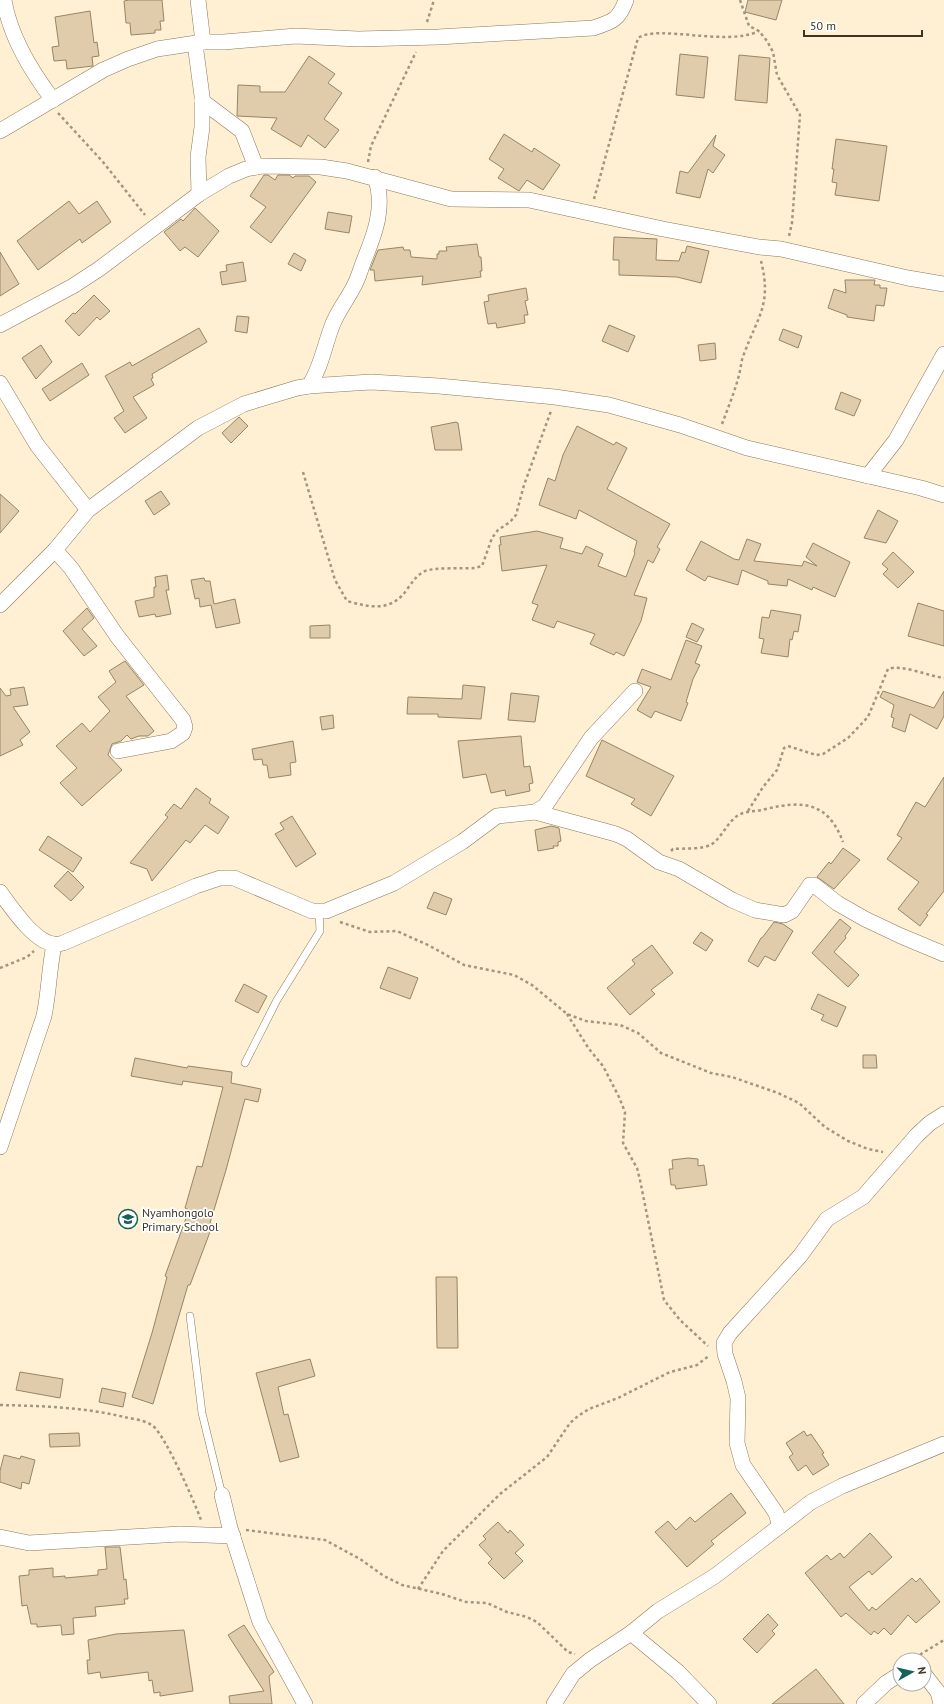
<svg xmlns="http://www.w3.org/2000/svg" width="944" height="1704" font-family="'PT Sans',sans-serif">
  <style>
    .building { fill: #e0ccab; stroke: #978566 }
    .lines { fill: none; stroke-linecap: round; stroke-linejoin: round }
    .service-casing { stroke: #8b795a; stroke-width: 8 }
    .minor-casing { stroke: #8b795a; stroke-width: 16 }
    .path { stroke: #a29681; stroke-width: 2.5; stroke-dasharray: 3 3; stroke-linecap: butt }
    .service { stroke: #fff; stroke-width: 7 }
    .minor { stroke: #fff; stroke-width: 15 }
    .labels { text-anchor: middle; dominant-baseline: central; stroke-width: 3.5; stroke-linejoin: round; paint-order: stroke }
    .poi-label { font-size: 12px; fill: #3c3527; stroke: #fff; text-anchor: start }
  </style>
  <rect width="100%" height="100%" fill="#ffefd3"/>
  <!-- building -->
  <g class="building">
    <polygon points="129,0 162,0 164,21 160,21 161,30 155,30 155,33 131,35 130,23 126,23 124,1"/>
    <polygon points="748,0 782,0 776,20 745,12"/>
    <polygon points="90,11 94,43 97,42 99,56 92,57 93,66 67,69 66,60 54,61 52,47 59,46 55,17"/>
    <polygon points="680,54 708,57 704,98 676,95"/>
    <polygon points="739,55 770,58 767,103 735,100"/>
    <polygon points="309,56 335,74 328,83 342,93 324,119 339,130 325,148 308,135 301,147 271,129 277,118 237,116 238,85 260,86 260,92 285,92"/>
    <polygon points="504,134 532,152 534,148 560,165 543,190 527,180 519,191 498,178 504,169 489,159"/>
    <polygon points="716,135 713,146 725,155 713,173 708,169 700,198 676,193 680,171 688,173"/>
    <polygon points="836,139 887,146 879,201 835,195 837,183 832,182 834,169 832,169"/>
    <polygon points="264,175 268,175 275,180 278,175 289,175 293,178 295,176 309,176 316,182 271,243 250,227 266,207 250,196"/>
    <polygon points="69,201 79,214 97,201 111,222 82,243 80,239 38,270 17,241"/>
    <polygon points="195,208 219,231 198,257 185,247 180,251 164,232 181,219 183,221"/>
    <polygon points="328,212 352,216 349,233 325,229"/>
    <polygon points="614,237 657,239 656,260 679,261 682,252 685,253 687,246 709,251 701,283 677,277 619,275 619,260 613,260"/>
    <polygon points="477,244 479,257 481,257 482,271 480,271 481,277 422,285 423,276 375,281 374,270 370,270 378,250 403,247 404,250 410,250 411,257 437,259 437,254 439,254 439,251 447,251 446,247"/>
    <polygon points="0,252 19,284 0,296"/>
    <polygon points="294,253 306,260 301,271 288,264"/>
    <polygon points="243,262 246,281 222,285 220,272 227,271 226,265"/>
    <polygon points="845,280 875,280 874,285 880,285 880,288 887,288 884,306 876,305 874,321 847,317 847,315 828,308 834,289 846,293"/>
    <polygon points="526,288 528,300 525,301 528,315 524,315 525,323 497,328 496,323 488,324 484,302 489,301 488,295"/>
    <polygon points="94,295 110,311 100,320 97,317 79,336 65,321 73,313 75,314"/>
    <polygon points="237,316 249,317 247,333 235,331"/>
    <polygon points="609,325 635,336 628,352 602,341"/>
    <polygon points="199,328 207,342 152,374 153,378 151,379 154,385 133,397 147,418 125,433 114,418 124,411 105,376 130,362 132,366"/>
    <polygon points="783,329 802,336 798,348 779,340"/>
    <polygon points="715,343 716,359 700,361 698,345"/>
    <polygon points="41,345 52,362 36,379 22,358"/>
    <polygon points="82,363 89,375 50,401 42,389"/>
    <polygon points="841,392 861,400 854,416 835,409"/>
    <polygon points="239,417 248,426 231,443 222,433"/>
    <polygon points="456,422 458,423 462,450 435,450 431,427"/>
    <polygon points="577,426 614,445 616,442 627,448 607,489 670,524 657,547 660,549 653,563 648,560 634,595 647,598 641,621 624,656 616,652 614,655 590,644 595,634 557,621 554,628 532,620 538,605 532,603 547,565 502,571 499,545 501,545 500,537 537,531 563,538 560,548 582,554 586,546 603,554 598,566 626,577 635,553 634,552 637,541 579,510 576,519 539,505 548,478 555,481 563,455"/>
    <polygon points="161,491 170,504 154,515 145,501"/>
    <polygon points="0,494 19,511 0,533"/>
    <polygon points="878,510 898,521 886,543 864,538"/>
    <polygon points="747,539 761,544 754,561 802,566 804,561 817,566 806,557 813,543 850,562 835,597 813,587 812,590 788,579 787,586 768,584 768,581 742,570 738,585 708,576 705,581 686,570 701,541 734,559 739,560"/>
    <polygon points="893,552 914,572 898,588 883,574 888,569 882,564"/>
    <polygon points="167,575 169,590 166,590 171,614 156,617 155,614 139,617 135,601 154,597 154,587 156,587 155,577"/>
    <polygon points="204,578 205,581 210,581 214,604 235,599 240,623 216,628 211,605 200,607 199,598 195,599 191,580"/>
    <polygon points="918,603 944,611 944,646 908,636"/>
    <polygon points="87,608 94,618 82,629 97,646 84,656 63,631"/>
    <polygon points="771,610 801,615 798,632 794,631 792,640 790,639 788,657 761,653 764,639 759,638 762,617 769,618"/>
    <polygon points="692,623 704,629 697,642 686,637"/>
    <polygon points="330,625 330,638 310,638 310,626"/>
    <polygon points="686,640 702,646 695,663 700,665 693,679 686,702 688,703 681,721 655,711 651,718 637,710 651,687 637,682 642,669 671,680"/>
    <polygon points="125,661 144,685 126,696 154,731 148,736 139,736 131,739 127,735 121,741 112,744 108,755 122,770 82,806 60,783 77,768 56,746 82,723 90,732 110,711 98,697 116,682 109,671"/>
    <polygon points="463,685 485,687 481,719 438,717 438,714 407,714 408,697 462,699"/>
    <polygon points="24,687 28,705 13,707 30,732 20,740 23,745 0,756 0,688 6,696 11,695 10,689"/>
    <polygon points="883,691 934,708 944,691 944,716 937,729 910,714 905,732 892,727 894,718 891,717 894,705 880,697"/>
    <polygon points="511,693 539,696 535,722 508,720"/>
    <polygon points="333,715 334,728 322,730 320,717"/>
    <polygon points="521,736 524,767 530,766 533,783 529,784 530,791 506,796 505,790 491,793 486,774 463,778 458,741"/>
    <polygon points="602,740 674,776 651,816 631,804 635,799 586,776"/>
    <polygon points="293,741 296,762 290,763 291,775 269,778 267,765 263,765 262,759 254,760 252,749"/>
    <polygon points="944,777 944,891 926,914 928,915 920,926 898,909 919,882 887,859 902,838 897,835 916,802 925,807"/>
    <polygon points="196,788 211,799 209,803 229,817 218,834 205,825 190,843 186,840 152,881 147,869 130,863 168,817 165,815 174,804 181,809"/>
    <polygon points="292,816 316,854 296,867 275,834 284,829 280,823"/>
    <polygon points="551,826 559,828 561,841 558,842 558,846 553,846 554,848 538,851 535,830"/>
    <polygon points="48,836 82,858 73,872 39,850"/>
    <polygon points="843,848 860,860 834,889 817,877 829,862 831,864"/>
    <polygon points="68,871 84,887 71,901 54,886"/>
    <polygon points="434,892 452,899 446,915 427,908"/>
    <polygon points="840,919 851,928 845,936 846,938 834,952 859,975 848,987 812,953"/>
    <polygon points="774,922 783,924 793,931 775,961 765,956 758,967 748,961 761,938 762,938"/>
    <polygon points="701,932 713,940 706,951 693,943"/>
    <polygon points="652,945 673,973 651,990 655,994 630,1015 607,988 635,964 632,960"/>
    <polygon points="388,967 418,978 410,999 380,988"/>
    <polygon points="244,984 267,996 258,1013 235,1001"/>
    <polygon points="818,994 846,1007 837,1027 821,1020 824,1015 811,1009"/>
    <polygon points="863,1055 876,1055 877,1068 863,1068"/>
    <polygon points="135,1058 187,1068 188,1066 232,1072 231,1083 261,1089 258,1102 245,1099 226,1170 210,1223 213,1224 190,1285 188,1285 153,1404 132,1397 152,1333 167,1277 165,1276 189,1210 185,1208 197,1166 202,1167 223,1087 183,1081 182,1085 131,1076"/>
    <polygon points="688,1158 698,1159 698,1166 704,1165 707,1185 676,1189 675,1185 671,1185 669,1169 673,1169 672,1160"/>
    <polygon points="436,1277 457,1277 458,1348 437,1348"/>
    <polygon points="310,1359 315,1376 278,1387 284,1415 288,1414 299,1457 280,1462 256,1373"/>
    <polygon points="20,1372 63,1379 60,1398 16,1390"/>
    <polygon points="102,1388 126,1393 123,1407 99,1402"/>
    <polygon points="804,1431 807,1436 811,1434 824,1453 822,1454 829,1465 813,1475 806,1465 798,1471 789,1457 793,1454 786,1443"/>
    <polygon points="79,1433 80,1446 50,1447 49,1434"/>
    <polygon points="4,1455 20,1459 21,1456 35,1460 29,1484 22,1482 21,1489 0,1482 0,1471"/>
    <polygon points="731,1493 746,1513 711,1541 714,1544 687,1567 655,1532 668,1521 676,1530 690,1517 695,1522"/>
    <polygon points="498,1522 508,1533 510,1530 524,1545 515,1553 523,1561 504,1579 488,1563 492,1559 479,1545 486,1539 483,1536"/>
    <polygon points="870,1533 892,1557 872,1575 869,1571 849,1587 869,1611 872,1607 876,1610 912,1578 916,1582 920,1578 940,1602 916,1623 908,1615 891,1635 884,1628 878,1634 874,1631 871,1635 846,1613 841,1617 805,1573 827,1555 831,1560 840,1553 844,1558"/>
    <polygon points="105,1547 120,1547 124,1580 126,1579 128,1599 124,1599 125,1604 95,1607 96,1616 73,1618 74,1634 62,1635 61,1625 37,1627 37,1624 31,1624 27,1605 22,1606 19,1576 29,1575 29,1570 53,1568 53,1577 65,1576 65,1578 98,1575 98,1570 107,1569"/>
    <polygon points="768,1614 778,1625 772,1631 775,1634 757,1653 743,1639"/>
    <polygon points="244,1625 274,1672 269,1676 272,1704 230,1704 229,1696 264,1691 228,1635"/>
    <polygon points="184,1630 193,1691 160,1696 160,1692 154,1693 152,1680 149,1681 148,1672 101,1678 100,1672 88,1674 87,1660 90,1660 88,1640 116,1634"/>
    <polygon points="816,1669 844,1704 772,1704"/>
  </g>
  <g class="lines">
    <!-- service casing -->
    <g class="service-casing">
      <g id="service">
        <polyline points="245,1063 277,1000 320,931 319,912"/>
        <polyline points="190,1316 202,1413 222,1495"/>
      </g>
    </g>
    <!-- minor casing -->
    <g class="minor-casing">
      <g id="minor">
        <path d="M4,0C10,37 31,71 53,100"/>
        <polyline points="198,0 203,42"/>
        <polyline points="195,44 202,96 202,127 198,157 199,194"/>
        <polyline points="202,101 242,131 256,167"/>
        <path d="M0,131L103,70L128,59L157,49L203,42H224L296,36L358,39L438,37L593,28C612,22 619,20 626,0"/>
        <polyline points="0,325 73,286 99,269 199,194 229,176 246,169 262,166 321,167 347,171 451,199 529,200 663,229 759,247 781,249 908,278 944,284"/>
        <polyline points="0,383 37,445 88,510"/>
        <path d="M309,386C321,368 324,347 332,326C337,312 347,300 354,286C358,279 360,271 363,263C374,236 386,207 375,177"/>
        <polyline points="868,476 896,440 944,354"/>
        <polyline points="55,550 71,568 117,636 183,720 185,727 183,733 171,741 118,751"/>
        <polyline points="0,605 55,550 88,510 198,428 244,404 297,388 309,386 371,382 439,386 555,397 609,405 680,425 747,448 921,488 944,495"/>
        <polyline points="535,812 616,834 627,839 659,862 679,869 732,900 755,910 784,915 792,911 810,885 814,885 837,903 865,919 901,936 944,954"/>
        <path d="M0,892C11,907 34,942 54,944C56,945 60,944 63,943L196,886L220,878H234L312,911H326L394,883L462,842L497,816L535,812L545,806L591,738L635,691"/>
        <path d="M0,1147L44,1016C49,992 49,969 54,945"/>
        <polyline points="222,1495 230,1528 260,1622 305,1704"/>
        <polyline points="780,1526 776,1513 743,1465 737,1443 738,1398 734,1381 725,1354 724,1343 730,1333 800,1256 827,1219 863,1197 917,1135 930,1123 944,1114"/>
        <polyline points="0,1537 29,1543 180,1534 233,1536"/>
        <polyline points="631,1633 678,1672 709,1704"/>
        <polyline points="924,1674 938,1692 941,1704"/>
        <polyline points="554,1704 573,1674 590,1660 631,1633 658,1611 715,1576 811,1502 842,1486 944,1444"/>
        <polyline points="864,1704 886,1683 900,1674"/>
      </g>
    </g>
    <!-- path -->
    <g class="path">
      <polyline points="740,0 749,26 759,31 767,41 773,52 777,75 800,115 792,223 789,236"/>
      <polyline points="427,22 434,0"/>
      <polyline points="58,113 103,162 145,215"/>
      <polyline points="368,162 371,146 416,52"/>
      <path d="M594,199L638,38C658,24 726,47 759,31"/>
      <path d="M722,424C728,408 735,391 739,375C741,368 741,360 744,354C758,316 772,304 761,261"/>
      <path d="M303,472L335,580L347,601C372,608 392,612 408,588C413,581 417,575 425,571C437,567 461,569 475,568L482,566L492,538L498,530L510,522L516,515L524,485L551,411"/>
      <path d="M748,811L763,787L777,770L784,748L788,746L816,755L823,754L848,738L868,717L888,669C902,664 928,676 944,678"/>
      <path d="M671,851L673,849C684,848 702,850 712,844C722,837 727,823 737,816C746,810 756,812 766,809C803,800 828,802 843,842"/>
      <polyline points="340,922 370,932 397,931 430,946 464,965 514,975 532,985 567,1014 586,1021 620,1025 638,1033 661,1053 711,1073 732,1077 778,1093 799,1103 825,1127 848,1141 868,1149 883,1152"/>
      <polyline points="0,968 27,957 34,951"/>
      <polyline points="567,1014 589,1049 603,1066 619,1097 625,1112 623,1143 637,1168 640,1180 664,1300 680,1320 708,1346"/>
      <path d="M0,1405C42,1406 83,1407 124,1417C133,1419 145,1420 153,1426C165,1435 195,1503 201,1520"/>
      <polyline points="246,1530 325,1540 360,1559 384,1576 402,1585 442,1594 466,1602 487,1603 507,1612 527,1617 537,1622 568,1652 575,1654"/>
      <polyline points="418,1589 443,1551 500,1494 547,1457 570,1423 578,1416 589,1409 618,1398 670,1372 697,1365 710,1355"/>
      <polyline points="917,1660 921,1654 944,1640"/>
    </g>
    <!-- service -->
    <use href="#service" class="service"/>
    <!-- minor -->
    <use href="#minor" class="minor"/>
  </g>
  <!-- icons -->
  <defs>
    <g id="school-ring" transform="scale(1)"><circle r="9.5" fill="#fff" stroke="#15625c" stroke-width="1.5"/><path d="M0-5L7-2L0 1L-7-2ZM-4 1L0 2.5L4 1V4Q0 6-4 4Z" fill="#15625c"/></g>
  </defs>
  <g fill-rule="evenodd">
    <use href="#school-ring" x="128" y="1219"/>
  </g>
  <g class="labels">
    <!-- poi labels -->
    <g class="poi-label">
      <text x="142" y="1212">Nyamhongolo<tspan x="142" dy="14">Primary School</tspan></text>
    </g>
  </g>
  <!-- north arrow -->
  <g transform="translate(912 1672) rotate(82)"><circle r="19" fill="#ffffff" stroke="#b1aea9"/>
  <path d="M0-3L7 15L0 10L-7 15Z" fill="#15625c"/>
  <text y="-6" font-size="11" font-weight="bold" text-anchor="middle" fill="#3c3527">N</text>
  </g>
  <!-- scale -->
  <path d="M804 30v6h118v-6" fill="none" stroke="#3c3527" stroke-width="2"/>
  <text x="810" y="30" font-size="12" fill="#3c3527" stroke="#ffffff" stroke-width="3" paint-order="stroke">50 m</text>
</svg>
